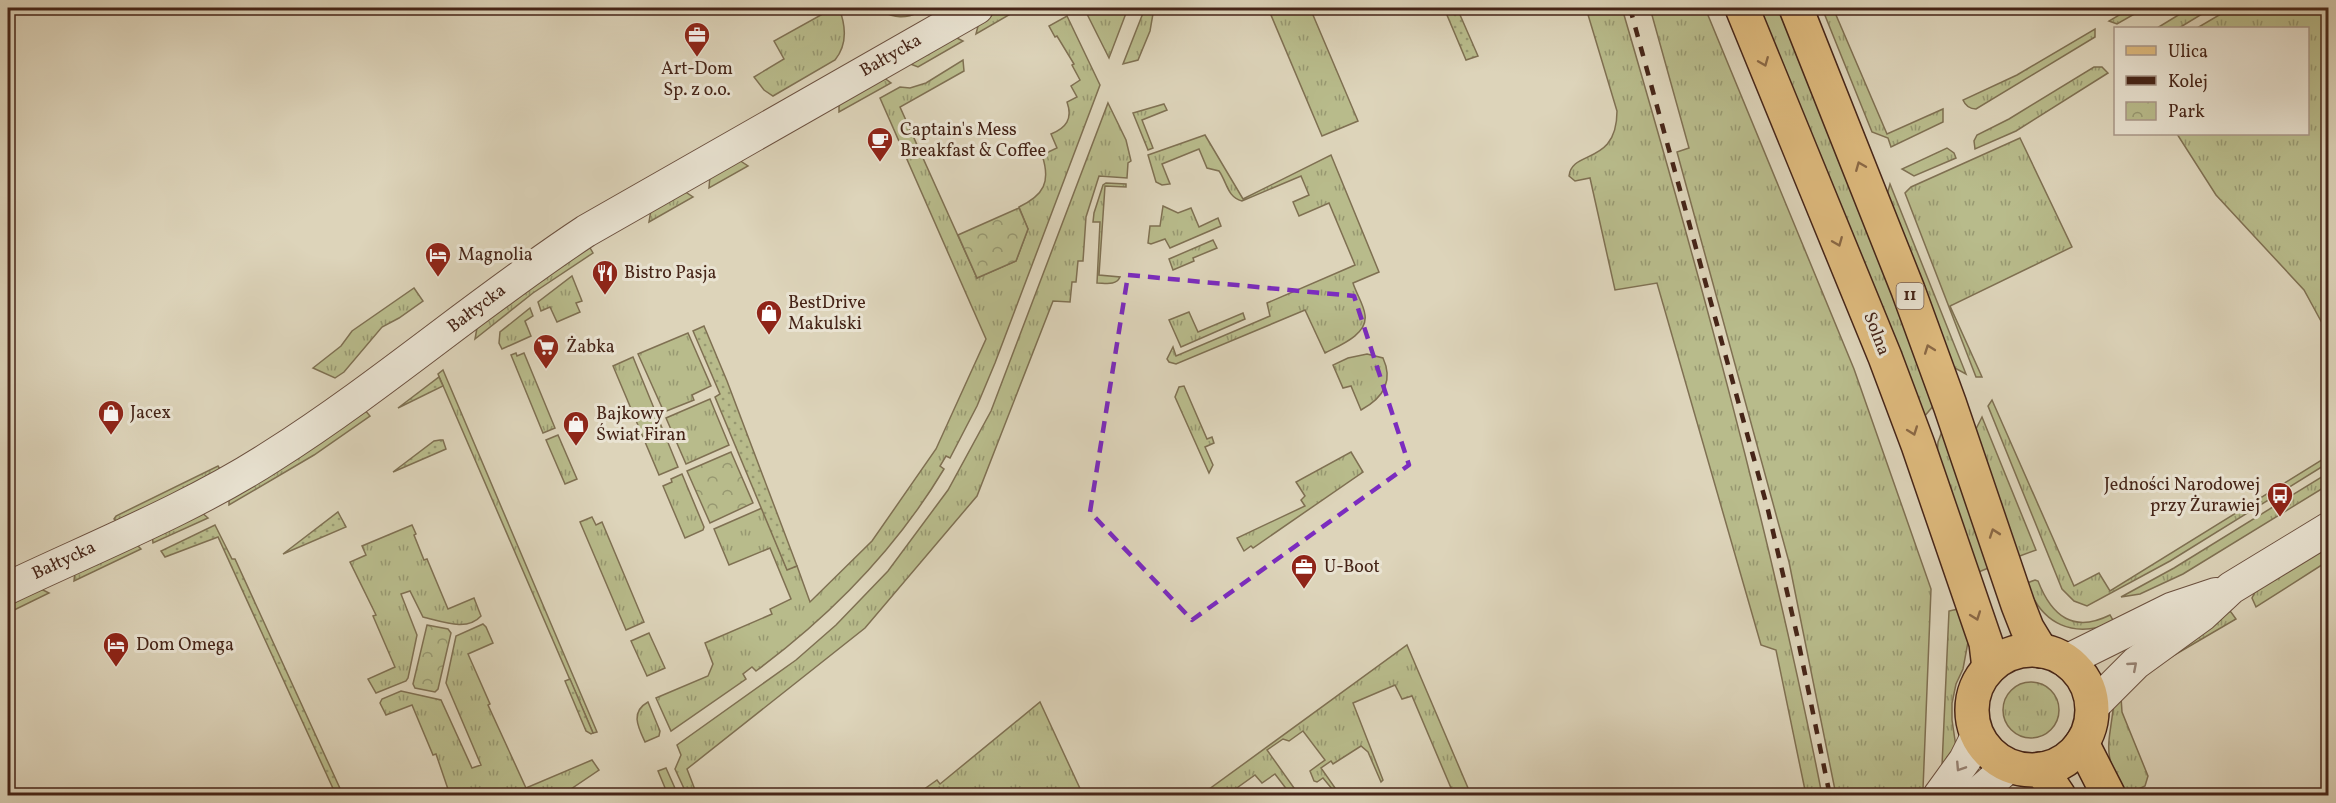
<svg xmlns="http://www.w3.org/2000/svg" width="2336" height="803" font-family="Vollkorn,serif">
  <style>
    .grass { fill: url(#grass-tufts); stroke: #7f7052; stroke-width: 1.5 }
    .park { fill: url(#park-crowns); stroke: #7f7052; stroke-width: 1.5 }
    .garden { fill: url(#garden-dots); stroke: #7f7052; stroke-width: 1.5 }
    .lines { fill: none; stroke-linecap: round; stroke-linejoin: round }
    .minor-casing { stroke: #6c5140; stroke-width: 34 }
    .major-casing { stroke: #462518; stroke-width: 36 }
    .minor { stroke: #e9e3d2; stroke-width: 32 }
    .major { stroke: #deba7d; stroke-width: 33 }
    .rail { stroke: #462518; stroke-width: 4.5; stroke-dasharray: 10 10; stroke-linecap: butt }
    .oneway { stroke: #8a6845 }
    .oneway2 { stroke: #988475 }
    .marked { fill: none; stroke: #7b2cbf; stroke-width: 4.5; stroke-dasharray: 12 8; stroke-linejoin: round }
    .labels { text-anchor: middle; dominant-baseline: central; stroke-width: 6; stroke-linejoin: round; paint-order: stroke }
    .shield { fill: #e9e3d2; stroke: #775e50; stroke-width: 1.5 }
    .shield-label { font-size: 16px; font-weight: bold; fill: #462518 }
    .street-label { font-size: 18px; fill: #462518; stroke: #e9e3d2 }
    .poi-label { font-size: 18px; fill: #462518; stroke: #e9e3d2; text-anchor: start }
  </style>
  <defs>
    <pattern id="grass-tufts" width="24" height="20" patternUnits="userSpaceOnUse" patternTransform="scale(1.5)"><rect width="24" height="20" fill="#b8bb8b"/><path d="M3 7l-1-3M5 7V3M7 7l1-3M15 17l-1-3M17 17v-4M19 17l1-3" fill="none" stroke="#979871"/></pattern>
    <pattern id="park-crowns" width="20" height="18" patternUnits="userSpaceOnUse" patternTransform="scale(1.5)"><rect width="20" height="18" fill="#b8bb8b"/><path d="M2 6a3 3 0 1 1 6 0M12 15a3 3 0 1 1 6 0" fill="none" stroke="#979871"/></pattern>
    <pattern id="garden-dots" width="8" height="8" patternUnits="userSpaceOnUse" patternTransform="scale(1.5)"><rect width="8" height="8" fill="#b8bb8b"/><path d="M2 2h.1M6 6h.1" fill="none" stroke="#979871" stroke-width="1.8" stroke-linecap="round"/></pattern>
  </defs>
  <rect width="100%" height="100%" fill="#ddd4ba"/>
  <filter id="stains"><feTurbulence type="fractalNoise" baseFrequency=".00333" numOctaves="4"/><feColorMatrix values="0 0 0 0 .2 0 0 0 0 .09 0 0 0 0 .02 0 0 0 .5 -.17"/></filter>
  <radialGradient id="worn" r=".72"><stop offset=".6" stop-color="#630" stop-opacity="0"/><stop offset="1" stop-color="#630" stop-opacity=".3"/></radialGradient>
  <!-- grass -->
  <g class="grass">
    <path d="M816,8H839C846,26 848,44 835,60L773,96L764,90L754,77L784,59L774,41L821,15Z"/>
    <path d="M888,8H916L919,12C905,19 895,18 881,11Z"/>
    <polygon points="1003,8 1021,8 976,34 979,22"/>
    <polygon points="1084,8 1128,8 1109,58"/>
    <polygon points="1145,8 1154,8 1150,31 1138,60 1123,64"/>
    <polygon points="1268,8 1310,8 1358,121 1322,136"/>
    <path d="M1586,8H1622C1698,268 1770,530 1822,795H1806L1776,650L1761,645L1657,283L1615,290L1590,178L1575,181L1569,176C1572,149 1617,166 1617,111Z"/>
    <polygon points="1650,8 1705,8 1854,369 1931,589 1923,789 1917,795 1836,795 1789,562 1677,152 1689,148"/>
    <polygon points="1757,8 1780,8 1872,237 1934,405 1923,418"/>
    <polygon points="1822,8 1833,8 1887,134 1943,109 1943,122 1891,147 1888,138 1872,132"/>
    <polygon points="2119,8 2145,8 2117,24 2109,21 2121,14"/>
    <polygon points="2200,8 2212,8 2179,28 2157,28 2180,14"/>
    <polygon points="2231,8 2328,8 2328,334 2304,290 2216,195 2177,134 2308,134 2308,28 2197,28"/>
    <path d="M1067,16L1100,85L995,363L977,406L950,458L946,456L940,466L944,469C896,549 830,616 756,671L752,667L743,674L746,679L671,731L656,698L708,676L713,664L705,643L772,614L770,609L791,599L770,548L729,565L714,529L762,508L787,569L797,566L810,602L872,541L936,449L986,339L880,98L900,87L910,88L926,83L963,60L964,71L900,107L977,278L1016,261L1028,229L1019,207C1044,195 1051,182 1042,155L1057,148L1051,134C1066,128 1073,119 1067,102L1077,97L1071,86L1080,80L1072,65L1074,64L1057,36L1055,37L1049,26Z"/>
    <path d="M2095,29V37L1976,109C1970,109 1966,107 1963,100L2017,75Z"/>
    <polygon points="953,36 963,41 918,67 908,63"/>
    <polygon points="2094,67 2102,67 2108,73 2016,131 1975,149 1974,141 1977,135 2009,119"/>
    <polygon points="883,77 891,83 839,112 839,102"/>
    <polygon points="1108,103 1126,140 1131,161 1128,163 1127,178 1099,176 1086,217 1083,261 1078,261 1076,282 1072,282 1070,302 1053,301 977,496 865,628 687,769 697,795 687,795 675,769 681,755 677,745 796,660 836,625 888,571 948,490 991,411"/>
    <polygon points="1164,104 1167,110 1142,120 1153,148 1148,150 1133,113"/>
    <path d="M1205,135L1243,199L1331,155L1379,272L1353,283C1356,293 1364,305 1365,315C1368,335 1338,346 1325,353L1305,310L1176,364L1169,362L1167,359L1173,347L1176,356L1270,316L1267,303L1355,265L1329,203L1299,216L1293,202L1309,195L1301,176L1242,201C1227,197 1227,182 1219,171L1207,168L1199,149L1162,164L1170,184L1162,185L1156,182L1148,155Z"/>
    <polygon points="2020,138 2072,247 1950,306 1982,377 1976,377 1905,193 1911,187"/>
    <polygon points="1947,148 1954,153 1956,158 1914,176 1902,169"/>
    <polygon points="739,160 748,166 709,188 710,176"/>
    <path d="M1106,183L1126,184V187L1105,186L1099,275L1120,277C1116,286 1105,283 1097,283L1100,222H1093L1094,213L1103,185Z"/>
    <polygon points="1890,184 1966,374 1951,366 1887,195"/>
    <polygon points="684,191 693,197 649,222 651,210"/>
    <polygon points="1163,206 1178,213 1191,208 1199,227 1218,218 1221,226 1170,248 1165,239 1151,244 1148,243 1150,226 1160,226"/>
    <polygon points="1213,240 1217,248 1193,258 1194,261 1173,270 1169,259"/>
    <polygon points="589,246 593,253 533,293 475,339 477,328"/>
    <polygon points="572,276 582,301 576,303 580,312 557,322 550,307 541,311 538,302"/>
    <polygon points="414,288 423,301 399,318 382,327 344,372 335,378 313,368 341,346 352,331"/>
    <polygon points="530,308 533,316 525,321 531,336 502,349 499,343 500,332"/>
    <polygon points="1189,312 1198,332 1243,313 1245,319 1181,347 1169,320"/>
    <polygon points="688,333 711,386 692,395 694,400 664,412 638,354"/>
    <polygon points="516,353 517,356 524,353 555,428 543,433 511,355"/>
    <path d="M1367,354L1383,358C1394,382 1383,398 1361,410L1351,386L1343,388L1333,365L1348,358Z"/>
    <polygon points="633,357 678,467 659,475 613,366"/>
    <polygon points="443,370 597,732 593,733 438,374"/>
    <polygon points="1184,386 1207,439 1212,437 1214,443 1205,447 1213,465 1209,473 1175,397 1179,387"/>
    <polygon points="710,399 729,445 686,464 666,418"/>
    <polygon points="1992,400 2074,586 2099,573 2110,591 2328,456 2328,463 2170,561 2087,606 2074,601 2062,589 1988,406"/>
    <polygon points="364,409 370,416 314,455 229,505 229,497"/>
    <polygon points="1982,417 2036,550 2017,557 1974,433"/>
    <polygon points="1943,429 1991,567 1976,573 1937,457 1938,442"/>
    <polygon points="558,435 577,479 565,484 546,440"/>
    <polygon points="1351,452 1363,472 1253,548 1251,546 1244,551 1237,538 1305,506 1301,500 1305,496 1296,482"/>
    <polygon points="218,466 221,471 117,522 114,519 116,516"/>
    <polygon points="2328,473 2328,485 2183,574 2140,594 2121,597 2174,568"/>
    <polygon points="682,474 704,527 703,530 685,538 663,486 672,482 671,479"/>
    <polygon points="200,511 208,518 153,543 152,534"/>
    <polygon points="592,517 596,525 602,522 644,622 626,630 580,522"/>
    <path d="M412,525L416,534L414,535L424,560L427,559L448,609L474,598L481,616C467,632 441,621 423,617L410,591L401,594L417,635L408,678L406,681L376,693L368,679L395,667L373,616L376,615L350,562L366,555L362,546Z"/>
    <polygon points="137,545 141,549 74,581 75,571"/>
    <polygon points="2328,550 2328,561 2256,607 2252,598 2255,592 2310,556"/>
    <path d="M2035,580L2038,581C2052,617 2074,633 2110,615L2114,622C2074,639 2041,625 2027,583Z"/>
    <polygon points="39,588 49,593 8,613 8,602"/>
    <polygon points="1958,609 1968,642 1963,669 1956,684 1952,703 1952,720 1956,747 1942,766 1949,611"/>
    <polygon points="2226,610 2231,612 2236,619 2159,664"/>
    <polygon points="483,624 486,627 493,643 468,654 490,704 488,705 526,788 592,760 599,770 562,795 450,795 436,754 433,755 412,705 386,715 380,703 382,699 401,691 441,700 472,768 481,765 446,683 456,636"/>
    <polygon points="649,633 665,668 647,676 631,641"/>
    <polygon points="1407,645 1471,795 1454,795 1412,696 1402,699 1395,685 1353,703 1383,780 1381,782 1368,752 1361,746 1333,764 1331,761 1321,768 1340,795 1337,795 1323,778 1317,782 1314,781 1310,771 1325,760 1303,731 1289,741 1283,739 1267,750 1299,795 1291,795 1275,774 1262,783 1255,775 1227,795 1201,795"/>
    <circle cx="2031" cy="710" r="28"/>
    <path d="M2121,697L2122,712L2148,776L2145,786L2126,795C2101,752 2109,748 2114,702Z"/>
    <path d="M648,702L660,731L659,736L645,742C638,727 630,712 648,702Z"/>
    <polygon points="1040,702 1083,795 916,795 937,780 940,784"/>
    <polygon points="666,768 678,795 668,795 658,771"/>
  </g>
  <!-- park -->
  <g class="park">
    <polygon points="1019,208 1028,229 1016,261 977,278 958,235"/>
    <polygon points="731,452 753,503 710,523 687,471"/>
    <polygon points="427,625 448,629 451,633 438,689 435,692 415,688 413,684"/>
  </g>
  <!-- garden -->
  <g class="garden">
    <polygon points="1444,8 1457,8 1478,56 1466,60"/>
    <polygon points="704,326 727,381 797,566 787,570 715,397 720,394 693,331"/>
    <polygon points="439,377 443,386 398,408"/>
    <polygon points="440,440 443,440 446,449 393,472 434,441"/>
    <polygon points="338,512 346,527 283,554"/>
    <polygon points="215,525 232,559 235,559 343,795 336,795 218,537 165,557 161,551"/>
    <polygon points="570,679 593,733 591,734 586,731 565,681"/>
  </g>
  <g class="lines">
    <!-- minor casing -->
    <g class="minor-casing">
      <g id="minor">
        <path d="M8,588C94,547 192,508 272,456C381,387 478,302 586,231L977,8"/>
        <polyline points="2066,661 2171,609 2216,594"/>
        <polyline points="2092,707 2136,663 2202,615 2231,588 2328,529"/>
        <polyline points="1939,796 1965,760 1977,736"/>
        <polyline points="1975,796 2009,766"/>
      </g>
    </g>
    <!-- major casing -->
    <g class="major-casing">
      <g id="major">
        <polyline points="1742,8 1885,357 1918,445 1986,643 1989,668"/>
        <polyline points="1796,8 1908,290 1950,405 2018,605 2027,628 2041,651"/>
        <circle cx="2032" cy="710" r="60"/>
        <polyline points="2082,743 2109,796"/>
        <polyline points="2041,769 2059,796"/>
      </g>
    </g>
    <!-- minor -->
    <use href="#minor" class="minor"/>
    <!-- major -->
    <use href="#major" class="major"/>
    <!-- rail -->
    <polyline class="rail" points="1630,8 1768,510 1797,635 1830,796"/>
  </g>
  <!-- one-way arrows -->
  <defs><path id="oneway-chevron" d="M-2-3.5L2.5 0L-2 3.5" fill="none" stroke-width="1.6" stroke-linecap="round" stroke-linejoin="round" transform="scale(1.5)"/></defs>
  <g class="oneway">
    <use href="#oneway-chevron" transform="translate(1764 62) rotate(68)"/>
    <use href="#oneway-chevron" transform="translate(1860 166) rotate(-112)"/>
    <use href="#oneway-chevron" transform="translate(1838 242) rotate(68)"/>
    <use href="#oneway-chevron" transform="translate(1929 349) rotate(-110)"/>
    <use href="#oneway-chevron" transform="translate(1913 431) rotate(70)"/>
    <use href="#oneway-chevron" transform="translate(1994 533) rotate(-109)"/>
    <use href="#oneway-chevron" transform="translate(1976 616) rotate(70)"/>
  </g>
  <g class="oneway2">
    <use href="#oneway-chevron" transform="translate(2133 666) rotate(-41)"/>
    <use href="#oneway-chevron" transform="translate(1960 767) rotate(123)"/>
  </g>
  <!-- marked area -->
  <path class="marked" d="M1128,275L1354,296L1409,465L1192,620L1090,512Z"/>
  <!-- icons -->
  <defs>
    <g id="office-pin" transform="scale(1.35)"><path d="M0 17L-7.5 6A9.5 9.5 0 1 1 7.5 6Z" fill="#8f2418" stroke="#e9e3d2"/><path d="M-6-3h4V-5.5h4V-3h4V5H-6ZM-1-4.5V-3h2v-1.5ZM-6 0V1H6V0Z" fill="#fff"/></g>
    <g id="cafe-pin" transform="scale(1.35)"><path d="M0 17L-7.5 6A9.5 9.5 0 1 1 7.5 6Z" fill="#8f2418" stroke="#e9e3d2"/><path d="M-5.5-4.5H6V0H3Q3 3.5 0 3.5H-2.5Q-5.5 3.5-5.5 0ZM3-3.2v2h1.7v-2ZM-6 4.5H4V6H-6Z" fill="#fff"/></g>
    <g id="hotel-pin" transform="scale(1.35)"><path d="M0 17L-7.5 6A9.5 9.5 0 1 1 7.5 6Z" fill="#8f2418" stroke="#e9e3d2"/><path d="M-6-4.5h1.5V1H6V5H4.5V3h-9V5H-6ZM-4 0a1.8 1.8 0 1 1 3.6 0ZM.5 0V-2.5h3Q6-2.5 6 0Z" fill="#fff"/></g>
    <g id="restaurant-pin" transform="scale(1.35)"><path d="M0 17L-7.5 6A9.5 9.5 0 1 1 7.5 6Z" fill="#8f2418" stroke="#e9e3d2"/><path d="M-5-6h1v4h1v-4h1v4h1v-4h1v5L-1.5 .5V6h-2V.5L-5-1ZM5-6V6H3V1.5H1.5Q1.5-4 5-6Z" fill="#fff"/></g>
    <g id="shop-pin" transform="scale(1.35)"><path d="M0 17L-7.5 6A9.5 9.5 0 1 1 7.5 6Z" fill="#8f2418" stroke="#e9e3d2"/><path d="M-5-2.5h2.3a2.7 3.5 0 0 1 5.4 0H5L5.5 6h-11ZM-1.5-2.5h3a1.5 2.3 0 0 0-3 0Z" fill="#fff"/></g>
    <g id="supermarket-pin" transform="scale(1.35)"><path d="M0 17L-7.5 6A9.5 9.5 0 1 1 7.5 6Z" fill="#8f2418" stroke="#e9e3d2"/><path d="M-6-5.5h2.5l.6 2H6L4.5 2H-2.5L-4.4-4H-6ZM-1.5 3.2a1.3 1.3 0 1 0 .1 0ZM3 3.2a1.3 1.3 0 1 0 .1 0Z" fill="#fff"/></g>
    <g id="bus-pin" transform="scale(1.35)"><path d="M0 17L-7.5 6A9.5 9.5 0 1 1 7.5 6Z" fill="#8f2418" stroke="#e9e3d2"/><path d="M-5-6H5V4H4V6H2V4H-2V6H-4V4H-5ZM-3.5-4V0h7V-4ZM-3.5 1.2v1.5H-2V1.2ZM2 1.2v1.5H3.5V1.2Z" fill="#fff"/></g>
  </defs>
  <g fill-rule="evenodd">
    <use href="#office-pin" x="697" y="35"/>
    <use href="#cafe-pin" x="880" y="140"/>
    <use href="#hotel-pin" x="438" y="255"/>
    <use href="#restaurant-pin" x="605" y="273"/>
    <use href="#shop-pin" x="769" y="313"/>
    <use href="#supermarket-pin" x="546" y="347"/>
    <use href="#shop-pin" x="111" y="413"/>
    <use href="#shop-pin" x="576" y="424"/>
    <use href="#bus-pin" x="2280" y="495"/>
    <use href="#office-pin" x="1304" y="567"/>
    <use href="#hotel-pin" x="116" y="645"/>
  </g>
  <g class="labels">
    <!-- shield labels -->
    <rect class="shield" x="1896.5" y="283" width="27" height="26" rx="4.5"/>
    <g class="shield-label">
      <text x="1910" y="296">11</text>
    </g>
    <!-- street labels -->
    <g class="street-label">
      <text transform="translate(891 56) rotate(-30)">Bałtycka</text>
      <text transform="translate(477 309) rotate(-37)">Bałtycka</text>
      <text transform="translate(1876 334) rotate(69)">Solna</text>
      <text transform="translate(64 561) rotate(-25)">Bałtycka</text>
    </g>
    <!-- poi labels -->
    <g class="poi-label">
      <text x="697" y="69" text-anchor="middle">Art-Dom<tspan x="697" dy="21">Sp. z o.o.</tspan></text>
      <text x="900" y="130">Captain's Mess<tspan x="900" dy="21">Breakfast &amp; Coffee</tspan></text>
      <text x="458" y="255">Magnolia</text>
      <text x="624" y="273">Bistro Pasja</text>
      <text x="788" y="303">BestDrive<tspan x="788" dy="21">Makulski</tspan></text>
      <text x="566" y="347">Żabka</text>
      <text x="130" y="413">Jacex</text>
      <text x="596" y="414">Bajkowy<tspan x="596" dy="21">Świat Firan</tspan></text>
      <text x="2260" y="485" text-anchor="end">Jedności Narodowej<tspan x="2260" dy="21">przy Żurawiej</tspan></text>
      <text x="1324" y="567">U-Boot</text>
      <text x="136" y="645">Dom Omega</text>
    </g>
  </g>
  <!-- margin -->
  <rect width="2336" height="803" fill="none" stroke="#ddd4ba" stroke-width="30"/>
  <rect x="9" y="9" width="2318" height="785" fill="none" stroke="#462518" stroke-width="3"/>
  <rect x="15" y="15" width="2306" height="773" fill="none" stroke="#462518" stroke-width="1.5"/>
  <!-- legend -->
  <rect x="2114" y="27" width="195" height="108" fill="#e9e3d2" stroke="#a89788" stroke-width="1.5"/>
  <rect x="2126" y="46" width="30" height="9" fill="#deba7d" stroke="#a89788" stroke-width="1.5"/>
  <text x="2168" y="57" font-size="18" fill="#462518">Ulica</text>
  <rect x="2126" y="76" width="30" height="9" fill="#462518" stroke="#a89788" stroke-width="1.5"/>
  <text x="2168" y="87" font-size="18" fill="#462518">Kolej</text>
  <rect x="2126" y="102" width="30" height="18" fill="url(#park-crowns)" stroke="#a89788" stroke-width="1.5"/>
  <text x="2168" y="117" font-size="18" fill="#462518">Park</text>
  <rect width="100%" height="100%" filter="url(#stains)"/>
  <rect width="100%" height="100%" fill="url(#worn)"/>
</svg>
